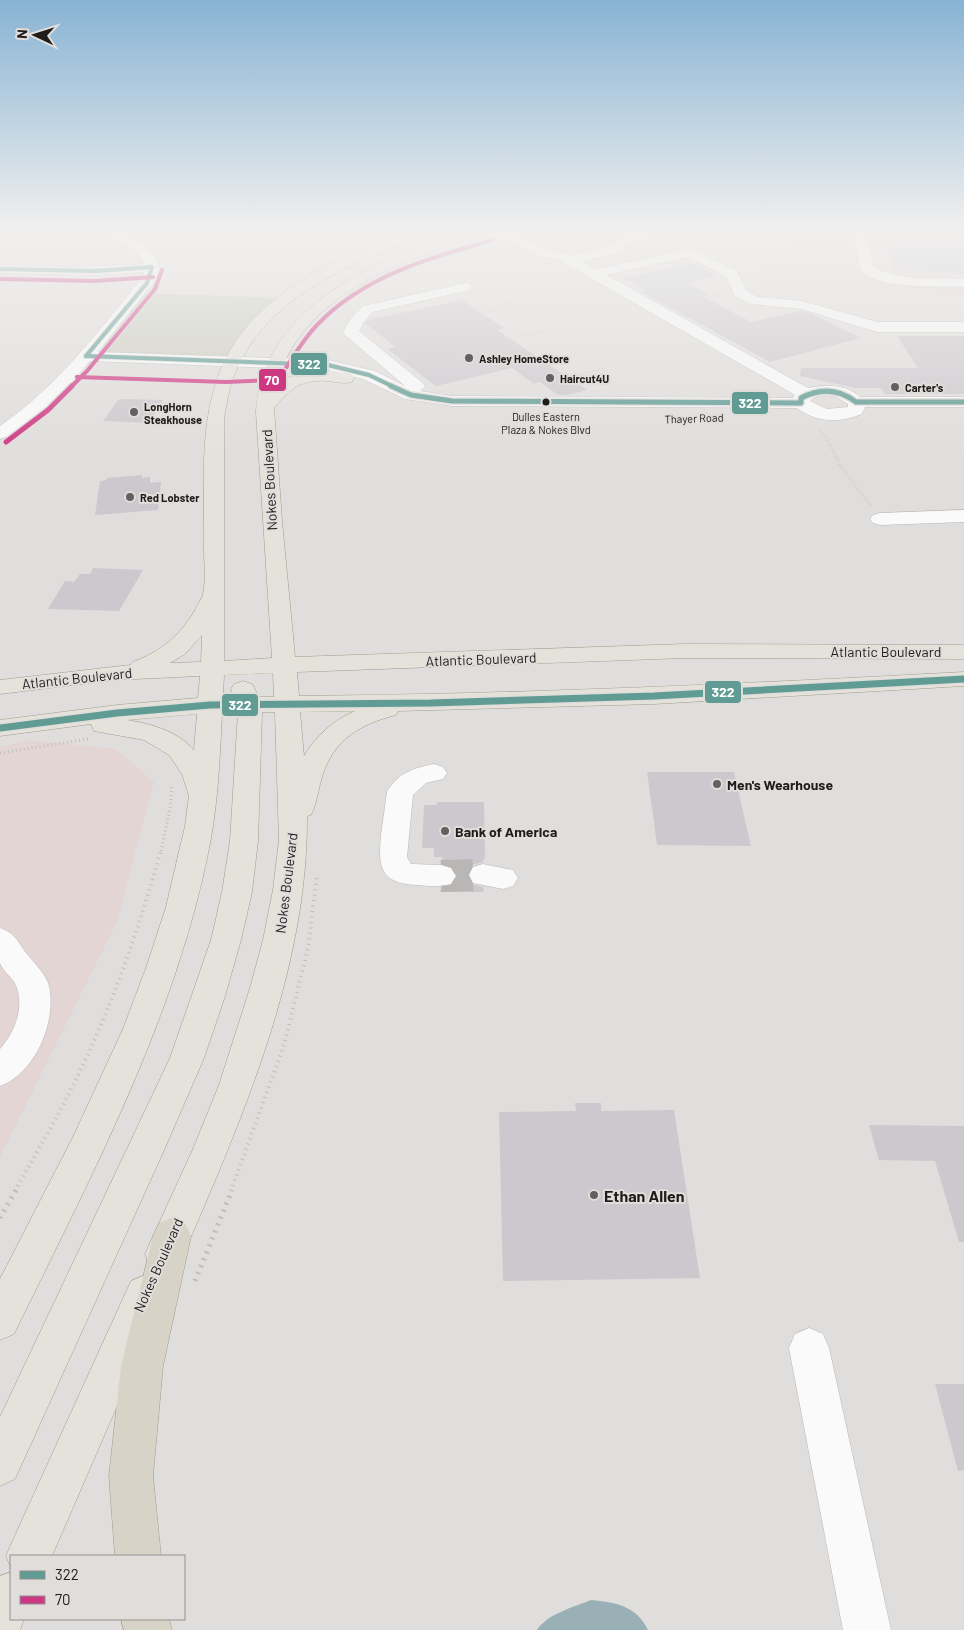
<svg xmlns="http://www.w3.org/2000/svg" width="964" height="1630" font-family="Barlow,sans-serif">
  <style>
    .industrial { fill: #e4d5d5 }
    .green { fill: #cbccbf }
    .water { fill: #99b1b6 }
    .building { fill: #ccc8cd }
    .lines { fill: none; stroke-linecap: round; stroke-linejoin: round }
    .minor-tunnel { stroke: #b9b7b6; stroke-width: 32; stroke-dasharray: 32 16; stroke-linecap: butt }
    .minor-casing { stroke: #bab8b7; stroke-width: 1 }
    .major-casing { stroke: #a19b8e; stroke-width: 1 }
    .highway-casing { stroke: #a19b8e; stroke-width: 1 }
    .path-far4 { stroke: #bfbebe; stroke-width: 2; stroke-dasharray: 0.5 2; stroke-linecap: butt }
    .path-far3 { stroke: #bfbebe; stroke-width: 2.5; stroke-dasharray: 0.5 2.5; stroke-linecap: butt }
    .path-far2 { stroke: #bfbebe; stroke-width: 3; stroke-dasharray: 1 3; stroke-linecap: butt }
    .path-far1 { stroke: #bfbebe; stroke-width: 4; stroke-dasharray: 1 4.5; stroke-linecap: butt }
    .path { stroke: #bfbebe; stroke-width: 5; stroke-dasharray: 2 5.5; stroke-linecap: butt }
    .minor { fill: #fafafa; fill-rule: evenodd }
    .major { fill: #e5e2db; fill-rule: evenodd }
    .highway { fill: #d8d3c7; fill-rule: evenodd }
    .bus-1-far2-casing { stroke: #e1dddb; stroke-width: 5.5 }
    .bus-1-far1-casing { stroke: #e1dddb; stroke-width: 8 }
    .bus-1-casing { stroke: #e1dddb; stroke-width: 10 }
    .bus-2-far1-casing { stroke: #e1dddb; stroke-width: 5.5 }
    .bus-2-casing { stroke: #e1dddb; stroke-width: 8 }
    .bus-1-far2 { stroke: #609c94; stroke-width: 4 }
    .bus-1-far1 { stroke: #609c94; stroke-width: 5 }
    .bus-1 { stroke: #609c94; stroke-width: 7 }
    .bus-2-far1 { stroke: #cd3883; stroke-width: 4 }
    .bus-2 { stroke: #cd3883; stroke-width: 5 }
    .poi-dot { fill: #62615f; stroke: #e1dddb; stroke-width: 2 }
    .bus-dot { fill: #1e1d1c; stroke: #e1dddb; stroke-width: 2 }
    .labels { text-anchor: middle; dominant-baseline: central; stroke-width: 4; stroke-linejoin: round; paint-order: stroke }
    .far-poi-label { font-size: 11px; font-weight: bold; fill: #1e1d1c; stroke: #e1dddb; text-anchor: start }
    .far-bus-label { font-size: 11px; fill: #1e1d1c; stroke: #e1dddb }
    .far-street-label { font-size: 11px; fill: #1e1d1c; stroke: #e1dddb }
    .street-label { font-size: 14px; fill: #1e1d1c; stroke: #e1dddb }
    .poi-label { font-size: 14px; font-weight: bold; fill: #1e1d1c; stroke: #e1dddb; text-anchor: start }
    .near-poi-label { font-size: 16px; font-weight: bold; fill: #1e1d1c; stroke: #e1dddb; text-anchor: start }
    .line-badge { stroke: #e1dddb; stroke-width: 2 }
    .badge-label { font-size: 14px; text-anchor: middle; font-weight: bold; fill: #fff }
  </style>
  <rect width="100%" height="100%" fill="#e0dedc"/>
  <!-- industrial -->
  <g class="industrial">
    <polygon points="792,230 964,230 964,296 766,287 753,276 798,232"/>
    <polygon points="28,740 116,749 154,782 117,922 0,1157 0,747"/>
  </g>
  <!-- green -->
  <polygon class="green" points="138,293 286,298 231,361 86,356"/>
  <!-- water -->
  <path class="water" d="M591,1600C615,1602 637,1606 648,1630H537C547,1614 574,1607 591,1600Z"/>
  <!-- building -->
  <g class="building">
    <polygon points="885,234 964,239 964,274 894,270"/>
    <polygon points="691,263 717,276 686,283 709,294 702,296 751,322 801,311 812,314 861,338 770,362 642,292 647,291 623,278"/>
    <polygon points="462,300 504,328 497,330 587,390 567,395 558,395 540,382 534,384 512,368 436,386 387,349 395,347 365,323 368,320"/>
    <polygon points="897,336 964,336 964,394 885,394 881,388 856,388 800,376 801,368 918,368"/>
    <polygon points="118,400 124,399 163,400 149,423 103,421"/>
    <polygon points="142,475 142,478 150,477 150,483 161,482 158,510 95,515 100,481 107,480 107,478"/>
    <polygon points="93,568 143,570 119,611 48,609 65,581 74,582 80,574 90,574"/>
    <polygon points="647,772 734,772 751,846 657,845"/>
    <polygon points="437,802 484,802 485,856 483,862 472,865 467,874 471,884 483,887 484,892 440,892 441,888 453,885 458,875 452,866 442,863 442,857 434,857 434,848 422,848 424,805 437,805"/>
    <polygon points="575,1103 601,1103 601,1111 674,1110 700,1278 503,1281 499,1112 576,1111"/>
    <polygon points="869,1125 964,1126 964,1242 959,1242 935,1161 879,1160"/>
    <polygon points="935,1384 964,1384 964,1470 958,1471"/>
  </g>
  <g class="lines">
    <!-- minor-tunnel -->
    <polyline class="minor-tunnel" points="441,876 483,875"/>
    <!-- minor casing -->
    <g class="minor-casing">
      <g id="minor">
        <path d="M92,230C98,230 105,229 111,230C132,233 171,256 155,281L98,352L328,360L375,371L405,386L345,335L343,332L351,318L363,306L465,283L470,284L472,287L470,290L373,312L363,323L359,331L423,383L425,387L420,391L452,396L793,398L795,395L559,260L541,256L488,233L486,230H504L550,250L571,255L603,249L630,233L646,230H671L670,233L639,239L612,255L582,261L596,269L690,249L737,271L746,290L758,297L802,301L878,322H964V332H877L801,309L750,304L735,296L726,276L688,257L607,275L808,388C825,384 847,384 860,397H964V407H865L862,414C841,423 816,423 797,408L452,406L405,399L363,379L328,370L90,361C71,384 28,432 0,439V426C58,386 99,330 143,277L144,272L95,275L0,273V265L76,267L144,264C138,244 111,238 93,233ZM822,395L835,396L848,404V407L827,409L810,401L813,398Z"/>
        <path d="M852,230H864L874,267C900,282 935,277 964,279V287C939,286 876,290 860,269Z"/>
        <polygon points="964,510 964,522 880,525 873,523 870,519 873,515 880,513"/>
        <path d="M434,764L443,767L447,773L443,779L426,783L413,795L407,857L411,864L441,865L451,868L456,876L451,884C439,887 429,886 416,885C380,883 378,867 381,835C383,821 385,806 387,792C398,773 413,768 434,764Z"/>
        <polygon points="483,864 513,870 518,878 513,886 503,889 473,883 469,875 473,867"/>
        <path d="M0,928C15,933 18,942 27,954C34,963 46,974 49,986C57,1021 35,1074 0,1086V1049C14,1033 24,1010 17,988C15,979 3,972 0,963C0,953 0,939 0,928Z"/>
        <polygon points="809,1328 823,1334 829,1348 891,1630 843,1630 789,1348 795,1334"/>
      </g>
    </g>
    <!-- major casing -->
    <g class="major-casing">
      <g id="major">
        <path d="M414,230H424L426,233L424,236C349,263 260,300 232,381C228,393 226,407 224,419V661L272,658L256,412C261,327 337,280 409,251C437,240 466,230 496,230L495,233C411,256 301,291 276,386C296,368 327,368 352,374L354,378L352,382C344,384 336,382 328,381C301,379 291,388 274,408L282,521L295,657L686,644L964,645V659L686,658L297,672L299,696C521,694 742,684 964,672V686L654,704L398,711L396,715C360,724 333,740 322,777C318,790 317,803 311,815L307,816C308,973 239,1125 178,1267L164,1273L150,1267L145,1254L193,1149L219,1085L250,988L263,940L273,890L279,840L275,712H262L258,841L252,892L241,940L225,996L204,1058L165,1148L15,1479L0,1486V1417L170,1058L211,940L222,892L230,841L238,713H222C220,757 218,801 210,844C176,1018 91,1176 14,1334L0,1340V1279L74,1135L123,1029L146,968L166,907L185,826L189,796L182,774L169,755L144,740L94,731L91,724L0,736V720L117,705L198,698L200,676L114,680L0,694V680L130,665L133,662C161,651 179,637 195,610C197,605 202,599 203,594C206,580 204,563 204,548C205,482 196,409 231,349C269,285 347,254 414,230ZM202,635L201,662L170,663L185,654ZM273,673L274,697H259L252,684L243,681L234,684L231,689L234,697H223L224,675ZM355,711C332,721 317,735 304,756L300,712ZM197,714L194,750C177,731 152,724 127,720Z"/>
        <polygon points="145,1275 159,1281 165,1295 52,1556 11,1556 11,1568 6,1556 13,1540 131,1281"/>
        <polygon points="11,1572 11,1619 24,1619 20,1630 0,1630 0,1576"/>
      </g>
    </g>
    <!-- highway casing -->
    <g class="highway-casing">
      <g id="highway">
        <polygon points="172,1218 185,1223 191,1236 163,1366 153,1476 161,1556 115,1556 109,1476 121,1366 153,1236 159,1223"/>
        <polygon points="121,1619 169,1619 172,1630 124,1630"/>
      </g>
    </g>
    <!-- path-far4 -->
    <g class="path-far4">
      <polyline points="713,295 722,293"/>
      <polyline points="490,312 500,305 509,303 503,300"/>
      <polyline points="520,336 547,330 553,334"/>
      <polyline points="575,375 602,369 608,373"/>
    </g>
    <!-- path-far3 -->
    <polyline class="path-far3" points="820,431 826,437 841,467 871,506"/>
    <!-- path-far2 -->
    <g class="path-far2">
      <polyline points="0,753 88,739"/>
      <polyline points="161,851 170,809 172,785"/>
    </g>
    <!-- path-far1 -->
    <g class="path-far1">
      <path d="M15,1191C37,1151 61,1112 80,1071C114,1000 140,926 161,850"/>
      <polyline points="231,1191 284,1045 308,948 317,875"/>
    </g>
    <!-- path -->
    <g class="path">
      <polyline points="0,1218 16,1190"/>
      <polyline points="195,1281 232,1190"/>
    </g>
    <!-- minor -->
    <use href="#minor" class="minor"/>
    <!-- major -->
    <use href="#major" class="major"/>
    <!-- highway -->
    <use href="#highway" class="highway"/>
    <!-- bus-1-far2 casing -->
    <g class="bus-1-far2-casing">
      <g id="bus-1-far2">
        <polyline points="0,269 95,271 152,267 147,283 86,356"/>
        <polyline points="86,356 328,365 369,375 394,387"/>
      </g>
    </g>
    <!-- bus-1-far1 casing -->
    <g class="bus-1-far1-casing">
      <path id="bus-1-far1" d="M391,386L411,395L452,401L801,403V398C820,388 839,389 856,402H964"/>
    </g>
    <!-- bus-1 casing -->
    <g class="bus-1-casing">
      <polyline id="bus-1" points="0,728 117,713 210,705 431,703 654,696 964,679"/>
    </g>
    <!-- bus-2-far1 casing -->
    <g class="bus-2-far1-casing">
      <g id="bus-2-far1">
        <polyline points="0,279 95,281 153,277"/>
        <path d="M77,377L226,382L275,380L280,377C292,359 303,339 318,324C364,276 431,257 493,240"/>
        <polyline points="71,387 87,371 155,289 162,270"/>
      </g>
    </g>
    <!-- bus-2 casing -->
    <g class="bus-2-casing">
      <polyline id="bus-2" points="6,442 48,410 72,386"/>
    </g>
    <!-- bus-1-far2 -->
    <use href="#bus-1-far2" class="bus-1-far2"/>
    <!-- bus-1-far1 -->
    <use href="#bus-1-far1" class="bus-1-far1"/>
    <!-- bus-1 -->
    <use href="#bus-1" class="bus-1"/>
    <!-- bus-2-far1 -->
    <use href="#bus-2-far1" class="bus-2-far1"/>
    <!-- bus-2 -->
    <use href="#bus-2" class="bus-2"/>
  </g>
  <!-- sky -->
  <linearGradient id="sky" x2="0" y2="1"><stop stop-color="#88b3d4"/><stop offset="0.5" stop-color="#f1f0ef"/><stop offset="1" stop-color="#f1f0ef" stop-opacity="0"/></linearGradient>
  <rect width="964" height="458" fill="url(#sky)"/>
  <!-- markers -->
  <g class="poi-dot">
    <circle cx="469" cy="358" r="5"/>
    <circle cx="550" cy="378" r="5"/>
    <circle cx="895" cy="387" r="5"/>
    <circle cx="134" cy="412" r="5"/>
    <circle cx="130" cy="497" r="5"/>
    <circle cx="717" cy="784" r="5"/>
    <circle cx="445" cy="831" r="5"/>
    <circle cx="594" cy="1195" r="5"/>
  </g>
  <circle class="bus-dot" cx="546" cy="402" r="4.5"/>
  <g class="labels">
    <!-- far-poi labels -->
    <g class="far-poi-label">
      <text x="479" y="358">Ashley HomeStore</text>
      <text x="560" y="378">Haircut4U</text>
      <text x="905" y="387">Carter's</text>
      <text x="144" y="406">LongHorn<tspan x="144" dy="13">Steakhouse</tspan></text>
      <text x="140" y="497">Red Lobster</text>
    </g>
    <!-- far-bus labels -->
    <g class="far-bus-label">
      <text x="546" y="416">Dulles Eastern<tspan x="546" dy="13">Plaza &amp; Nokes Blvd</tspan></text>
    </g>
    <!-- far-street labels -->
    <g class="far-street-label">
      <text transform="translate(694 418) rotate(-2)">Thayer Road</text>
    </g>
    <!-- street labels -->
    <g class="street-label">
      <text transform="translate(269 480) rotate(-93)">Nokes Boulevard</text>
      <text x="886" y="651">Atlantic Boulevard</text>
      <text transform="translate(481 659) rotate(-2)">Atlantic Boulevard</text>
      <text transform="translate(77 678) rotate(-6)">Atlantic Boulevard</text>
      <text transform="translate(286 883) rotate(-83)">Nokes Boulevard</text>
      <text transform="translate(158 1265) rotate(-66)">Nokes Boulevard</text>
    </g>
    <!-- poi labels -->
    <g class="poi-label">
      <text x="727" y="784">Men's Wearhouse</text>
      <text x="455" y="831">Bank of America</text>
    </g>
    <!-- near-poi labels -->
    <g class="near-poi-label">
      <text x="604" y="1195">Ethan Allen</text>
    </g>
  </g>
  <g class="line-badge">
    <rect x="290" y="352" width="38" height="24" rx="5" fill="#609c94"/>
    <rect x="258" y="368" width="29" height="24" rx="5" fill="#cd3883"/>
    <rect x="731" y="391" width="38" height="24" rx="5" fill="#609c94"/>
    <rect x="704" y="680" width="38" height="24" rx="5" fill="#609c94"/>
    <rect x="221" y="693" width="38" height="24" rx="5" fill="#609c94"/>
  </g>
  <g class="badge-label">
    <text x="309" y="369">322</text>
    <text x="272" y="385">70</text>
    <text x="750" y="408">322</text>
    <text x="723" y="697">322</text>
    <text x="240" y="710">322</text>
  </g>
  <!-- legend -->
  <rect x="10" y="1555" width="175" height="65" fill="#e1dddb" stroke="#93908f"/>
  <rect x="20" y="1571" width="25" height="8" fill="#609c94" stroke="#93908f"/>
  <text x="55" y="1580" font-size="15" fill="#1e1d1c">322</text>
  <rect x="20" y="1596" width="25" height="8" fill="#cd3883" stroke="#93908f"/>
  <text x="55" y="1605" font-size="15" fill="#1e1d1c">70</text>
  <!-- north arrow -->
  <g transform="translate(35 35) rotate(274)" stroke="#e1dddb" stroke-width="4" paint-order="stroke">
  <path d="M0-4L9 19L0 12L-9 19Z" fill="#1e1d1c"/>
  <text y="-8" font-size="14" font-weight="bold" text-anchor="middle" fill="#1e1d1c">N</text>
  </g>
</svg>
